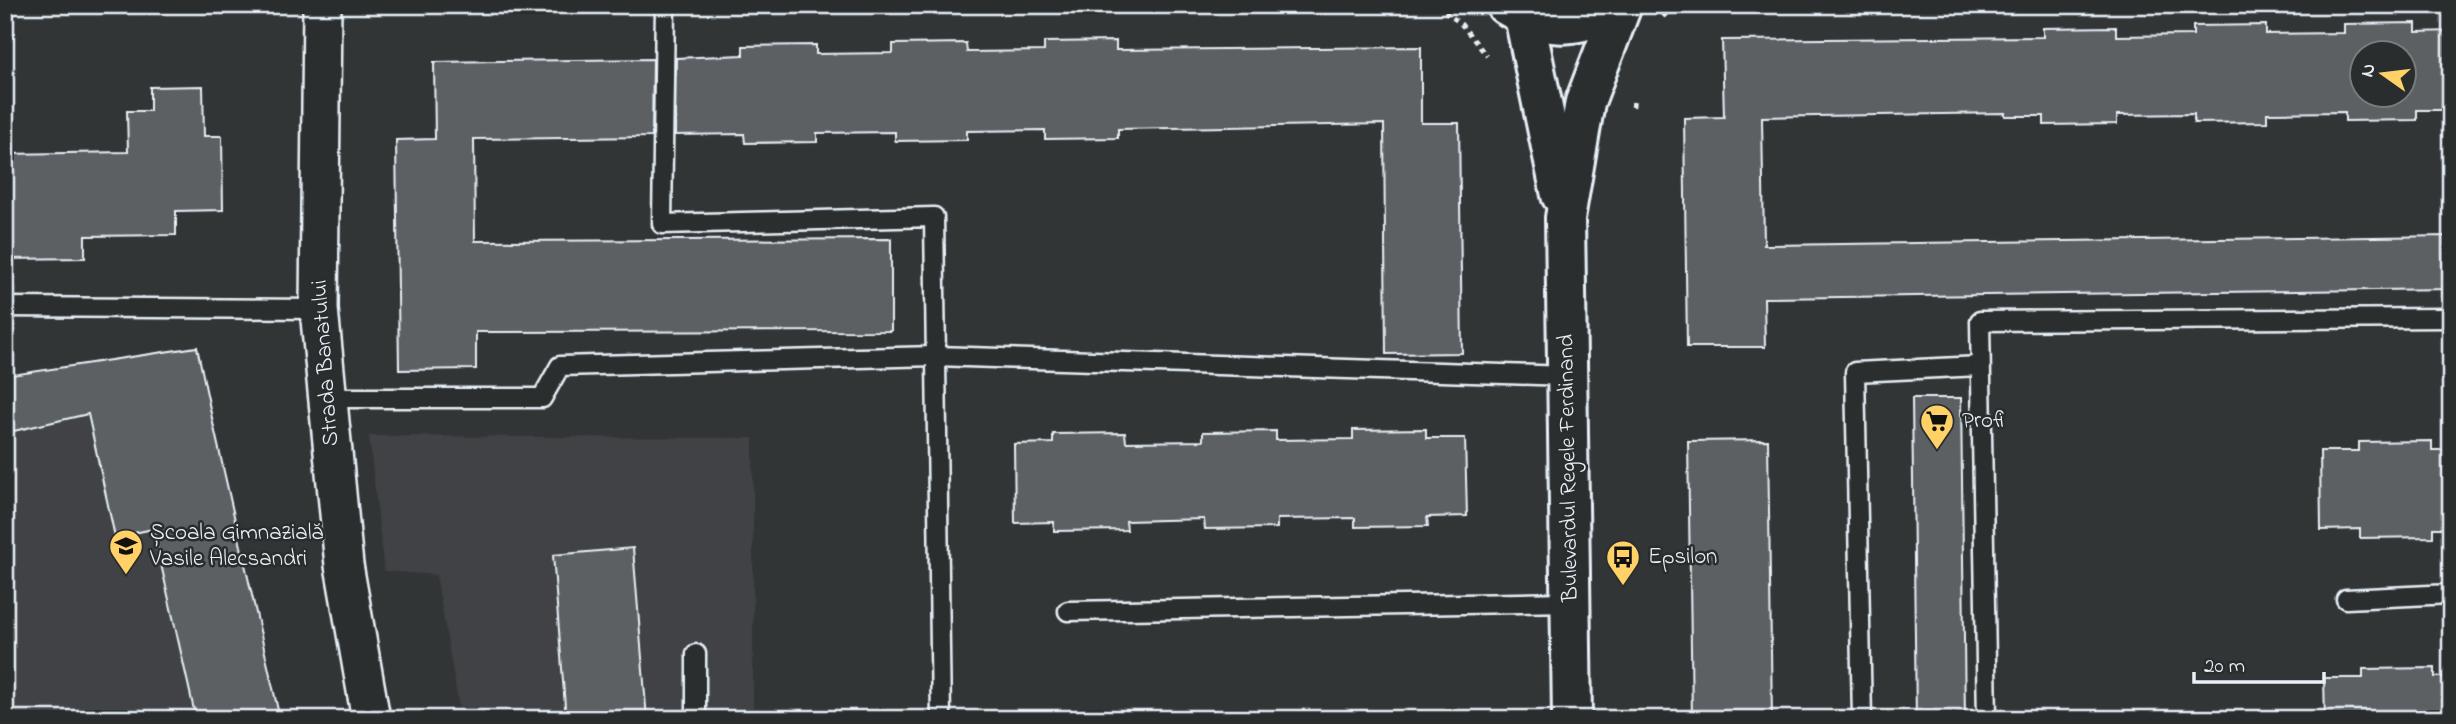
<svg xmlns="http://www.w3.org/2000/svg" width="2456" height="724" font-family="'Indie Flower',sans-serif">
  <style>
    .built { fill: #3f4244 }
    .building { fill: #5c6063; stroke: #e8f1f8; stroke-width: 2; fill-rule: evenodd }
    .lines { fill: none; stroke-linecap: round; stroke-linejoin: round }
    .service-casing { stroke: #e8f1f8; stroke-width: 23 }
    .minor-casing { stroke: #e8f1f8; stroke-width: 42 }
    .primary-casing { stroke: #e8f1f8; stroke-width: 44 }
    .path { stroke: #e8f1f8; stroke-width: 4.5; stroke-dasharray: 5 5; stroke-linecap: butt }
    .service { stroke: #2a2d2e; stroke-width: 18 }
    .minor { stroke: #2a2d2e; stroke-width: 37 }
    .primary { stroke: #2a2d2e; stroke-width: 38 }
    .labels { text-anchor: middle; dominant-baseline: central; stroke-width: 5; stroke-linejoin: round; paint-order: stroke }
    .street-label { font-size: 23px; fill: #e8f1f8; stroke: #2a2d2e }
    .poi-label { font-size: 23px; fill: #e8f1f8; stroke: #2a2d2e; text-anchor: start }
  </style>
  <rect width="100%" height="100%" fill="#323536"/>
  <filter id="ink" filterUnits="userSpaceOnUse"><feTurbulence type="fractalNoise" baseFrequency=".0143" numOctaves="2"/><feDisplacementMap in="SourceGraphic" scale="14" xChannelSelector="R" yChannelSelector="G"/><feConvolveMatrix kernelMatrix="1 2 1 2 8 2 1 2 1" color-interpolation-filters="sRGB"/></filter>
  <g filter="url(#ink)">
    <!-- built -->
    <g class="built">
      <polygon points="206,387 280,719 5,719 5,433"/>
      <polygon points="369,436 753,438 753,719 461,719 436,575 384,571"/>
    </g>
    <!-- building -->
    <g class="building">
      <path d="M2416,23V32L2451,31V110H2417V120L2345,121V112L2267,113V122L2194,123V114L2117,115V124L2044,125V116H2005V113L1762,117L1764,245L2451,236V289L1764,298L1765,347H1687L1684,118L1724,117L1722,40L2043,37V28L2116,27V36L2193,35V26L2266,25V34L2344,33V24ZM2362,52H2404V94H2362Z"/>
      <polygon points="1116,41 1116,50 1421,47 1421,123 1459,123 1462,353 1386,354 1384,124 1118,129 1118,138 1045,139 1045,130 967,131 967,140 895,141 895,132 817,133 817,142 745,143 744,134 675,135 676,58 743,55 743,46 816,45 816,54 893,53 893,44 966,43 967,52 1044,51 1044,42"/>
      <polygon points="653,59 652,137 474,139 475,241 891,239 891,331 476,332 476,369 399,370 396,140 435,139 434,62"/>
      <polygon points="203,86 204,136 222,136 223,210 176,211 176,235 85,236 85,258 5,259 5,154 128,152 127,111 150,111 150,87"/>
      <polygon points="197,347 213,423 280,719 196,719 153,529 115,537 88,414 5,433 5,376"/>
      <polygon points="1912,398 1961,398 1965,719 1916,719"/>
      <polygon points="1426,429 1426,438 1465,438 1467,516 1427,517 1428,526 1355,527 1355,518 1277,519 1277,528 1205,529 1204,519 1126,521 1127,530 1054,531 1054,522 1015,523 1014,444 1053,443 1053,434 1125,433 1126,442 1203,441 1203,432 1276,431 1276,440 1353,439 1353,430"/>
      <polygon points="1768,440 1772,719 1692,719 1688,441"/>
      <polygon points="2432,441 2432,450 2451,450 2451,528 2433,528 2433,537 2360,538 2360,529 2321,530 2320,451 2359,451 2359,442"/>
      <polygon points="633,548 647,719 566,719 553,555"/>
      <polygon points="2435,668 2435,677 2451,677 2451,719 2325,719 2324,678 2363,678 2363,669"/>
    </g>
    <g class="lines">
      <!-- service casing -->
      <g class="service-casing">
        <g id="service">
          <polyline points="665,5 662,224 934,217 941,719"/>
          <polyline points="5,307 319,309"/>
          <polyline points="326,398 542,398 560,366 935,356 1568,376"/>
          <polyline points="2346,599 2451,594"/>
          <polyline points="1068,611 1571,602"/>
          <polyline points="696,719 696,654"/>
          <polyline points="1862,719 1855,372 1980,366"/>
          <polyline points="1987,719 1980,321 2451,318"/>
        </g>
      </g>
      <!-- minor casing -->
      <g class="minor-casing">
        <polyline id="minor" points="322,5 319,309 344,565 371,719"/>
      </g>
      <!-- primary casing -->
      <g class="primary-casing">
        <g id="primary">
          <path d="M1506,5C1545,29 1578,31 1617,5"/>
          <polyline points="1524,16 1561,195"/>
          <polyline points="1572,719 1565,218 1585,102 1622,5"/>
        </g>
      </g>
      <!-- path -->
      <g class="path">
        <polyline points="1437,5 1461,24 1487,56"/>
        <polyline points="1663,17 1675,5"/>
        <polyline points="1633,107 1634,97"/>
      </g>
      <!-- service -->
      <use href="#service" class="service"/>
      <!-- minor -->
      <use href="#minor" class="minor"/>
      <!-- primary -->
      <use href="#primary" class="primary"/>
    </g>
  </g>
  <!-- icons -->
  <defs>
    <g id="supermarket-pin" transform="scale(1.75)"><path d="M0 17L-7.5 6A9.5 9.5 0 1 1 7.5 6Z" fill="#ffd166" stroke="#2a2d2e"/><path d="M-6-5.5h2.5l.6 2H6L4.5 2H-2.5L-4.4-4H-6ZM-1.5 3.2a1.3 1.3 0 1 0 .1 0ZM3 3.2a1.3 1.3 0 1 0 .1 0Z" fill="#111"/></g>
    <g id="school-pin" transform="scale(1.75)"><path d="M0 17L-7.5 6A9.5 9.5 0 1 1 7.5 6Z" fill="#ffd166" stroke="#2a2d2e"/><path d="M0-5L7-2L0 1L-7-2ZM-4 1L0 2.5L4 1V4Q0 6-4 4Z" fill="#111"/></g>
    <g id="bus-pin" transform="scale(1.75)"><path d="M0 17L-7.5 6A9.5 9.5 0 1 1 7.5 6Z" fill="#ffd166" stroke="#2a2d2e"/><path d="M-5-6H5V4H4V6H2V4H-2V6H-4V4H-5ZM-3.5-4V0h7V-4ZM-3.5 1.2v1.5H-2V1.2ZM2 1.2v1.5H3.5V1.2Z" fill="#111"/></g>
  </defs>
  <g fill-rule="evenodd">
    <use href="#supermarket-pin" x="1937" y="421"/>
    <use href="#school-pin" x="126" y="546"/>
    <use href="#bus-pin" x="1623" y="557"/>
  </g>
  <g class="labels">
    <!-- street labels -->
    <g class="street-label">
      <text transform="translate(326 363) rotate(-94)">Strada Banatului</text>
      <text transform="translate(1569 468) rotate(-91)">Bulevardul Regele Ferdinand</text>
    </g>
    <!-- poi labels -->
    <g class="poi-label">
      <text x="1962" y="421">Profi</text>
      <text x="150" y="533">Școala Gimnazială<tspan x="150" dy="26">Vasile Alecsandri</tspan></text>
      <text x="1648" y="557">Epsilon</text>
    </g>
  </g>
  <!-- margin -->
  <rect width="2456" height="724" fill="none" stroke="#2a2d2e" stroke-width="28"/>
  <rect x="14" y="14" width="2428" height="696" fill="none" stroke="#e8f1f8" stroke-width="2.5" filter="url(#ink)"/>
  <!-- north arrow -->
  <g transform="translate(2383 74) rotate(284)"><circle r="33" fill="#2a2d2e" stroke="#767b7f" stroke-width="2"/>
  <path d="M0-5L12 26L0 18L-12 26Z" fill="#ffd166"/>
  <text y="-10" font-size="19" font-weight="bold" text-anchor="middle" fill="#e8f1f8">N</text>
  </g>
  <!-- scale -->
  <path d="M2194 672v10h130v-10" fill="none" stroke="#e8f1f8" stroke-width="3.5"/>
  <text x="2204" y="672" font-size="21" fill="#e8f1f8" stroke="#2a2d2e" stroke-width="5" paint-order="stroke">20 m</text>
</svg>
